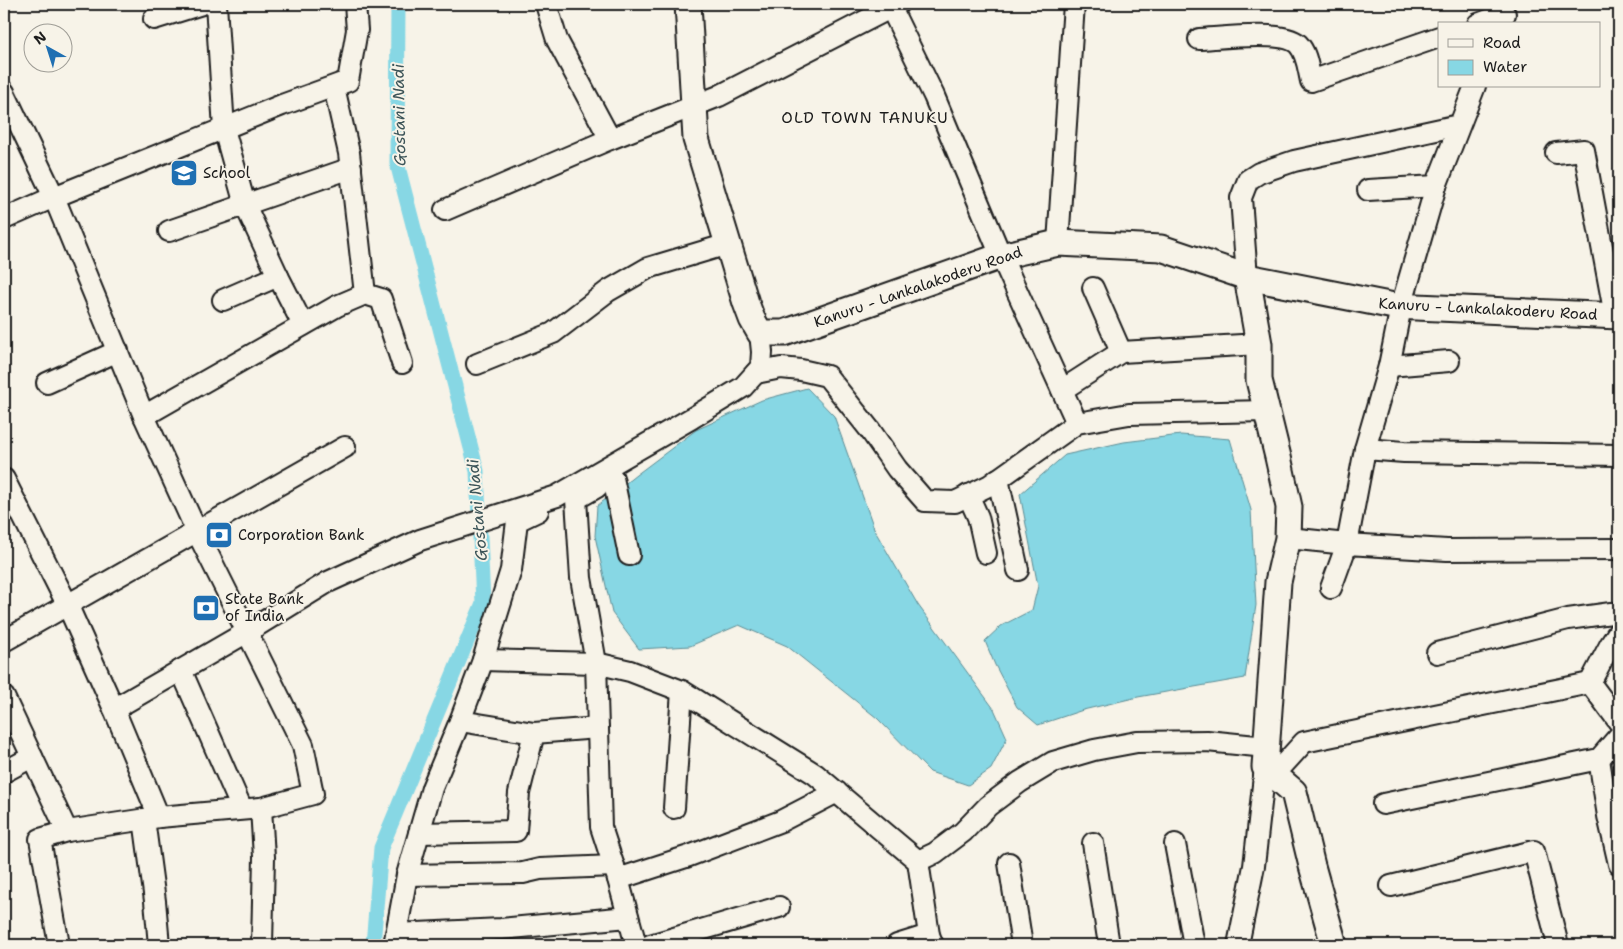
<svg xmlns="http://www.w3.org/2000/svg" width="1623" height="949" font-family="'Shantell Sans',sans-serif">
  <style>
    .water { fill: #87d7e4; stroke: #5c8c94 }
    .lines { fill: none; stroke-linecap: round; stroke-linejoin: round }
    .canal { stroke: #87d7e4; stroke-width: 15 }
    .minor-casing { stroke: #1c1c1c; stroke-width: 24 }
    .major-casing { stroke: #1c1c1c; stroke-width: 29 }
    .minor { stroke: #f7f3e8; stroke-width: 20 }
    .major { stroke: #f7f3e8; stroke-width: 25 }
    .labels { text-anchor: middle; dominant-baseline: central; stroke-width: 4; stroke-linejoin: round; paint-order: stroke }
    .poi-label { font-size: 15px; fill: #1c1c1c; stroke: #f7f3e8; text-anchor: start }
    .street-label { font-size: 15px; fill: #1c1c1c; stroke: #f7f3e8 }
    .water-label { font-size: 16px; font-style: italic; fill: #3c5458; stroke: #f7f3e8 }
    .neighbourhood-label { font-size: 16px; letter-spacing: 1px; fill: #1c1c1c; stroke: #f7f3e8 }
  </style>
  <rect width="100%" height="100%" fill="#f7f3e8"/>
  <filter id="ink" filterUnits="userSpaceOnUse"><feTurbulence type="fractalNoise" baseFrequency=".02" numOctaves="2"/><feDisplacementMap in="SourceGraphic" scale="10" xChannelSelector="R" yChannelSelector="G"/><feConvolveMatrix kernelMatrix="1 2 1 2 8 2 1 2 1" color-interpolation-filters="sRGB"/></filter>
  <g filter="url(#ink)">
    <!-- water -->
    <g class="water">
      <polygon points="807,388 834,416 875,531 918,605 994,709 1007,738 991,769 968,785 930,772 877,718 787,646 739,625 690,646 639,649 612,613 595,536 597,506 636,475 696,430 762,400"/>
      <polygon points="1181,435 1230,439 1251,510 1256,605 1245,678 1138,697 1083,710 1038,725 1017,707 995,665 985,641 1001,626 1032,610 1038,586 1020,494 1065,455 1124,442"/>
    </g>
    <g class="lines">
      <!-- canal -->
      <polyline class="canal" points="373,945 381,848 483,603 477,471 397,163 398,4"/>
      <!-- minor casing -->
      <g class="minor-casing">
        <g id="minor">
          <polyline points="216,4 224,129 245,205 278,276 303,325"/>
          <polyline points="546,4 557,40 610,139"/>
          <polyline points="889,4 934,96 1001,256 1077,423"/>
          <polyline points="154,19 202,4"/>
          <polyline points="1478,24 1505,14"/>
          <path d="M1199,39C1221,38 1283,30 1298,44C1307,53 1308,69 1311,81L1439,37"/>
          <polyline points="4,92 54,197 144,416 197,532 247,632 328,582 420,540 557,496 692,418 743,387 761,367 762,352 760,333"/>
          <polyline points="1556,153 1584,150 1615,316"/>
          <polyline points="1368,190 1436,186"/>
          <polyline points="445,210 610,139 719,96 898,4"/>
          <polyline points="4,219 54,197 282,105 348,81 357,30 355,4"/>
          <polyline points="169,231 351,168"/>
          <polyline points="1058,243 1074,4"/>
          <polyline points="1247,277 1241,198 1248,180 1259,173 1294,161 1459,125"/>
          <polyline points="1093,288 1121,352"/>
          <polyline points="365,294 381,299 402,363"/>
          <polyline points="223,300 278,276"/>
          <polyline points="477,364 553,333 608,291 648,268 728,244"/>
          <polyline points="1389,366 1449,361"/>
          <polyline points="756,373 781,368 801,370 827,376 870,430 897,469 925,501 955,502 990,485 1077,423 1129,414 1267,411"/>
          <polyline points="47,383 118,351"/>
          <polyline points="1062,390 1121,352 1259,344"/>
          <polyline points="144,416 337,306 365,294 349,153 334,87"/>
          <polyline points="1365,449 1404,452 1619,455"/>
          <polyline points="613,478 629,555"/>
          <polyline points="4,479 67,604 114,709 247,632 303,745 313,794 261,808 159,817 67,831 4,697"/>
          <polyline points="998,479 1018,570"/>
          <polyline points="597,487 576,499 581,578 596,663 601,827 618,879 636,945"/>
          <polyline points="968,495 978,517 986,553"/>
          <polyline points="1288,538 1347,544 1365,449 1389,366 1401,307 1436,186 1475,86"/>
          <polyline points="1331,588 1347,544 1447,550 1619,549"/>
          <polyline points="4,641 345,447"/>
          <polyline points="1437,653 1568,619 1611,613 1619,614"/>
          <polyline points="483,660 596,663 630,671 682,691 815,774 918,861 929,935 933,945"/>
          <polyline points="181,670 242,809"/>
          <polyline points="1590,683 1610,645 1619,631"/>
          <polyline points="1590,683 1619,722"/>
          <polyline points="114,709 159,817"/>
          <polyline points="460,721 534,733 598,728"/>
          <polyline points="1599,759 1608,816 1619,864"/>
          <polyline points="4,772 32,757"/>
          <polyline points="1274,775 1304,742 1590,683"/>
          <polyline points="1383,804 1599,759 1619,736"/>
          <polyline points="261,808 264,857 262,945"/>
          <polyline points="674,808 682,691"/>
          <polyline points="144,819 155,901 159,945"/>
          <polyline points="419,833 516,831 519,793 534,733"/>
          <polyline points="1093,843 1109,945"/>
          <polyline points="1175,844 1194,945"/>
          <polyline points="918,861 935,853 963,832 988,806 1020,782 1053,762 1094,750 1137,742 1207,741 1266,747"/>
          <polyline points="1009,863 1022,945"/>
          <polyline points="407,875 523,873 540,869 614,866"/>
          <polyline points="618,879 689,856 781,821 837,792"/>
          <polyline points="1391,886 1534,851 1558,945"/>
          <polyline points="396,934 501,929 628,917"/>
          <polyline points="59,945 40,839 67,831"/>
          <polyline points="394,945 407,875 432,788 460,721 483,660 511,570 517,521 538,511"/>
          <polyline points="650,945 779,907"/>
          <polyline points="897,945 929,935"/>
          <polyline points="1238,945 1254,866 1265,767"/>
        </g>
      </g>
      <!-- major casing -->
      <g class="major-casing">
        <g id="major">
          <polyline points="688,4 696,139 746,303 752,319 760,333 784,333 1001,256 1058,243 1161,248 1247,277 1394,306 1619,316"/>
          <polyline points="1247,277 1259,344 1259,380 1278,457 1289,507 1288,538 1278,582 1265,767 1294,792 1312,866 1334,945"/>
        </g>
      </g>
      <!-- minor -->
      <use href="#minor" class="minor"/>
      <!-- major -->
      <use href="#major" class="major"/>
    </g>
  </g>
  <!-- icons -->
  <defs>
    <g id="school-square" transform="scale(1.4375)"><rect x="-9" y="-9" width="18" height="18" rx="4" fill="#1f6fb2" stroke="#f7f3e8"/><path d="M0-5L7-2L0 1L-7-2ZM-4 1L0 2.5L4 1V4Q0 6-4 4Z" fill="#fff"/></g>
    <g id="bank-square" transform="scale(1.4375)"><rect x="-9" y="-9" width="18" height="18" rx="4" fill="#1f6fb2" stroke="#f7f3e8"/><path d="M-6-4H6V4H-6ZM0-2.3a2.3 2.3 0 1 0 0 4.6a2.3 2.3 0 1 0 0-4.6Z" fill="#fff"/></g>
  </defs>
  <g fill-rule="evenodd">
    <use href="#school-square" x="184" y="173"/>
    <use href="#bank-square" x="219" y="535"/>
    <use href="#bank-square" x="206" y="608"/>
  </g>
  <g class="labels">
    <!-- poi labels -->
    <g class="poi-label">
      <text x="203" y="173">School</text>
      <text x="238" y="535">Corporation Bank</text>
      <text x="225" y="599">State Bank<tspan x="225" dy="17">of India</tspan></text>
    </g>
    <!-- street labels -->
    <g class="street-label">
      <text transform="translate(918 287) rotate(-19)">Kanuru - Lankalakoderu Road</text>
      <text transform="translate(1488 309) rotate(3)">Kanuru - Lankalakoderu Road</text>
    </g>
    <!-- water labels -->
    <g class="water-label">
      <text transform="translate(399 115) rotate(-91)">Gostani Nadi</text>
      <text transform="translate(477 510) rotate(-95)">Gostani Nadi</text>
    </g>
    <!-- neighbourhood labels -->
    <g class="neighbourhood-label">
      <text x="865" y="117">OLD TOWN TANUKU</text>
    </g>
  </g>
  <!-- margin -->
  <rect width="1623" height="949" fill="none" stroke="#f7f3e8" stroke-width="20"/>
  <rect x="10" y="10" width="1603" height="929" fill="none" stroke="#1c1c1c" stroke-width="2" filter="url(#ink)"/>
  <!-- legend -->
  <rect x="1438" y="22" width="162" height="65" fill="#f7f3e8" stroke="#9f9d96"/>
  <rect x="1448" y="39" width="25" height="8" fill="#f7f3e8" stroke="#9f9d96"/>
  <text x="1483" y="48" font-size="15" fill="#1c1c1c">Road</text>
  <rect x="1448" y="60" width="25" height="15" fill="#87d7e4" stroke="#9f9d96"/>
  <text x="1483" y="72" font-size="15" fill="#1c1c1c">Water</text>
  <!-- north arrow -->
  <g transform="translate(48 48) rotate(321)"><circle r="24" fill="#f7f3e8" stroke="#9f9d96"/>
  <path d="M0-4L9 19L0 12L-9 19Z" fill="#1f6fb2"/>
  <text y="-8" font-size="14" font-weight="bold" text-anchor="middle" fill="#1c1c1c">N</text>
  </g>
</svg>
